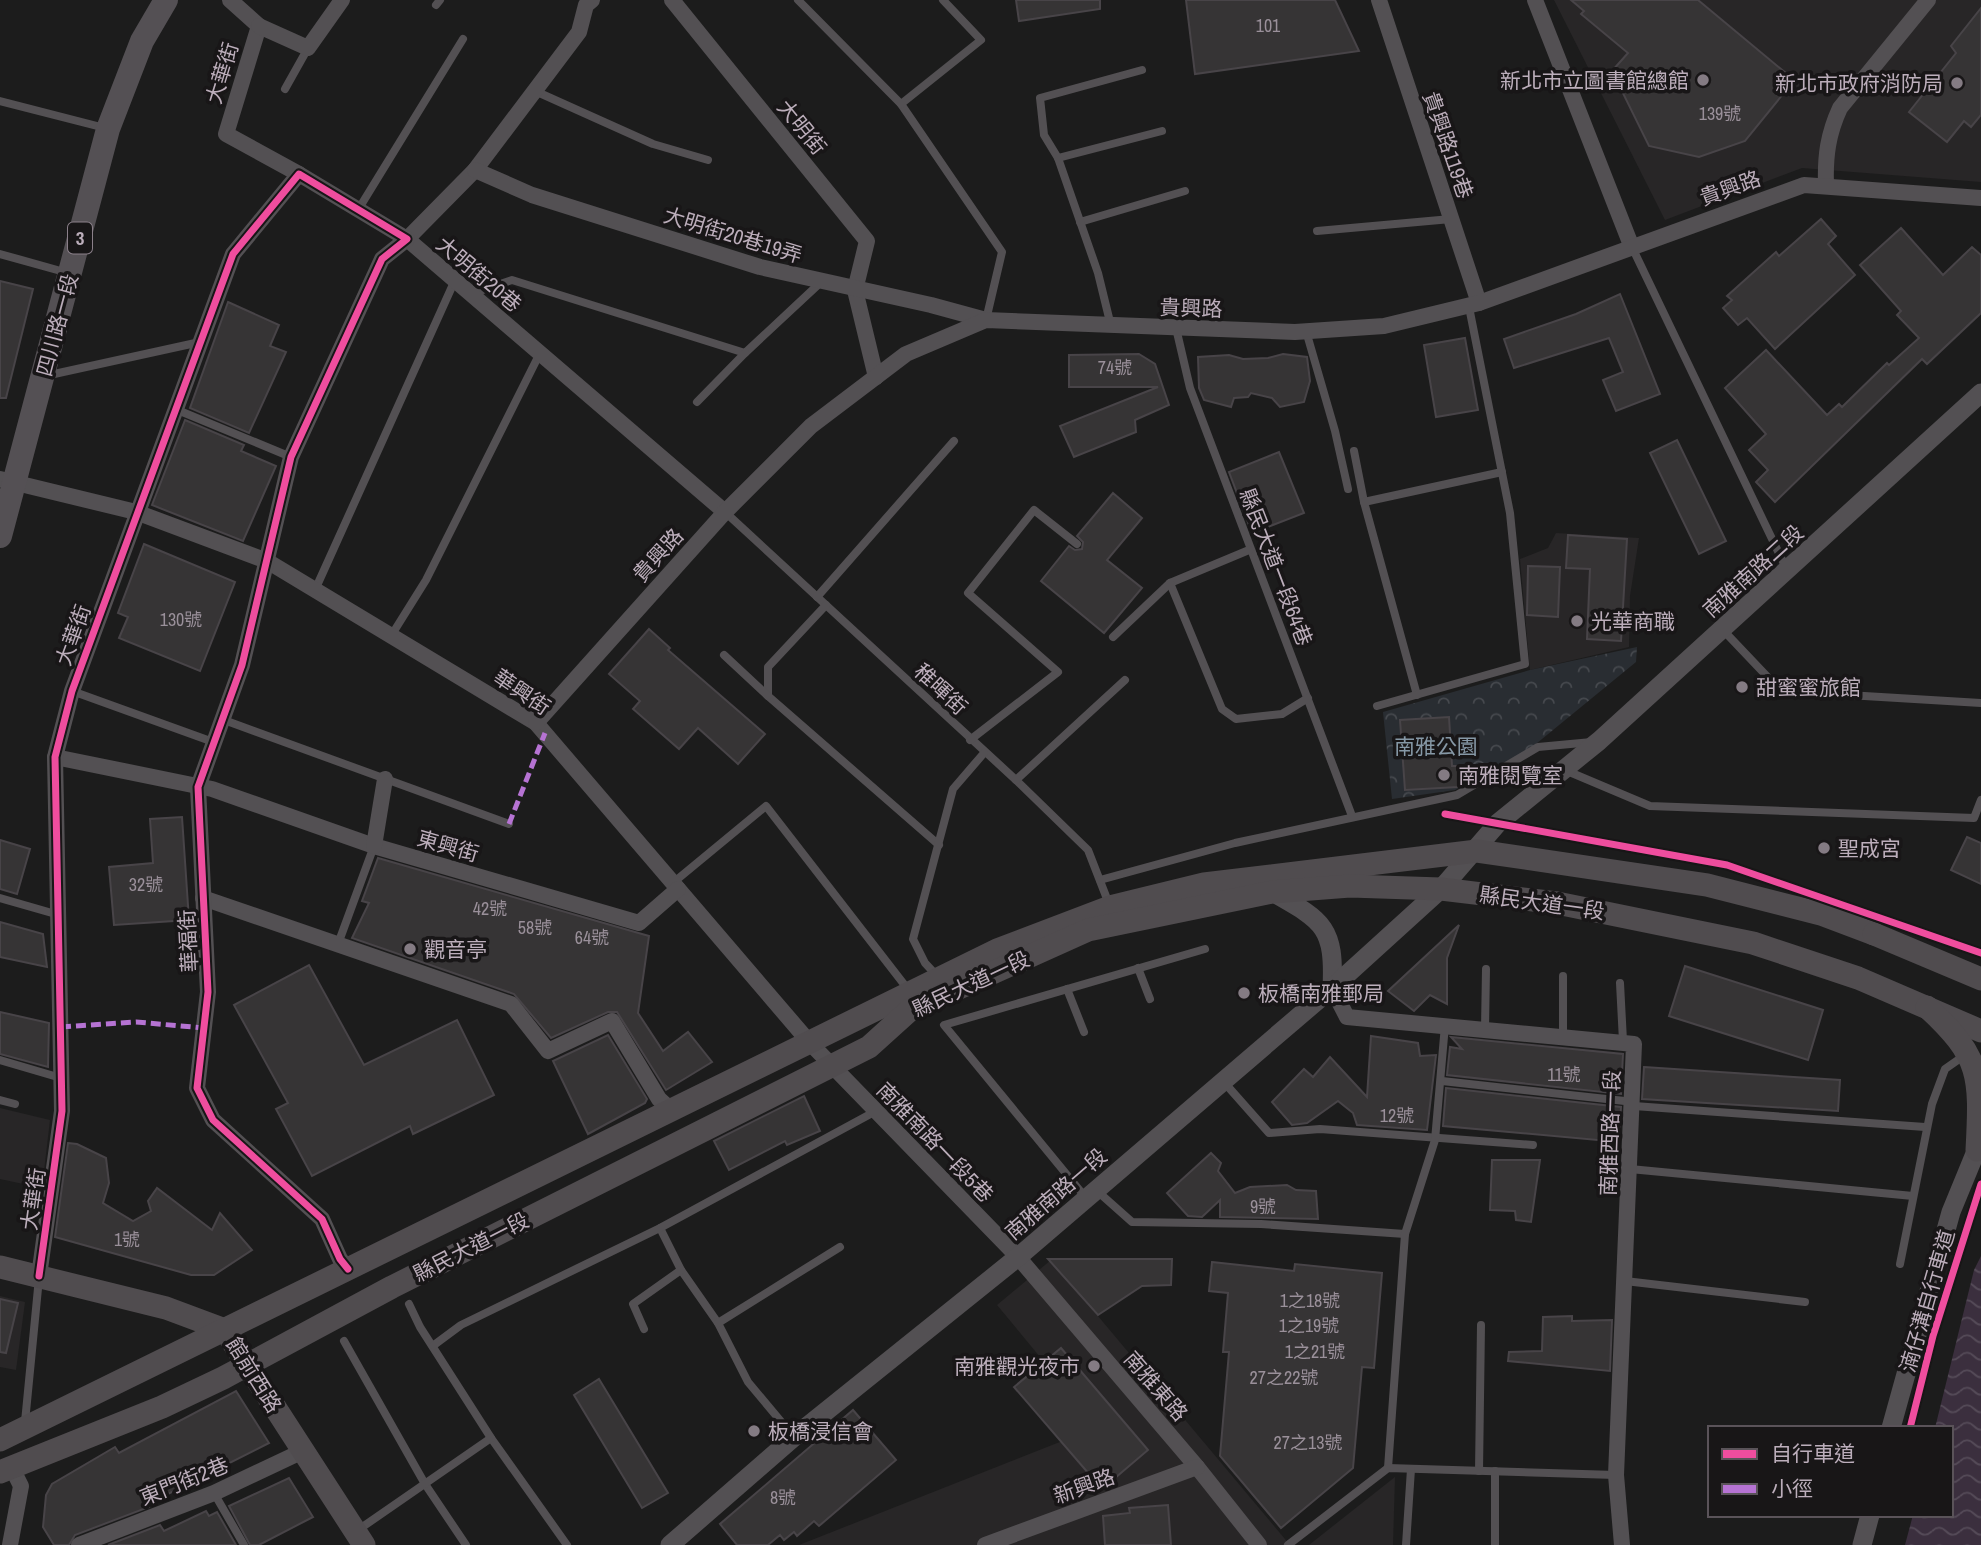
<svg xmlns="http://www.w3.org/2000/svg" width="1981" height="1545" font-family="'Archivo Narrow','Noto Sans TC',sans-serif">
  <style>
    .built { fill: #282627 }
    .park { fill: url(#park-crowns) }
    .water { fill: url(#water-waves) }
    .building { fill: #363435; stroke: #484448; stroke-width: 2 }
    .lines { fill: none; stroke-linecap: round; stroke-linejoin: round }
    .service { stroke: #535053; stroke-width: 8 }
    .minor { stroke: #535053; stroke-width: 16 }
    .tertiary { stroke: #535053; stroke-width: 19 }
    .secondary { stroke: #504c4f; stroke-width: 23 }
    .primary { stroke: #545054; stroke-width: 24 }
    .secondary-bridge { stroke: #504c4f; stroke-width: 23 }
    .quiet { stroke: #b673d3; stroke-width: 5; stroke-dasharray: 10 5; stroke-linecap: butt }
    .cycleway-casing { stroke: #181617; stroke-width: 11 }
    .cycleway { stroke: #ef4d9e; stroke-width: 7 }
    .poi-dot { fill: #847b83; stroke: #181617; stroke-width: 2.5 }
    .labels { text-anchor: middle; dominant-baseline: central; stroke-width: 7; stroke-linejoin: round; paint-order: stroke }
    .number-label { font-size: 18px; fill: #9a909a }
    .shield { fill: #181617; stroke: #8b808a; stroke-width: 2 }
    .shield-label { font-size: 19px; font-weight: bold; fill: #bcaebb }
    .street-label { font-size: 21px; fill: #bcaebb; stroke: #181617 }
    .poi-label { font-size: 21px; fill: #bcaebb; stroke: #181617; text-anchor: start }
    .park-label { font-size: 21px; fill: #8698a6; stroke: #181617 }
  </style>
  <defs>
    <pattern id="park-crowns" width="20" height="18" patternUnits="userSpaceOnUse" patternTransform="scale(1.75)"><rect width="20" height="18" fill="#292d32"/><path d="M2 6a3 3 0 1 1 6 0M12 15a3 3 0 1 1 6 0" fill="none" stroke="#46494e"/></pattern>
    <pattern id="water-waves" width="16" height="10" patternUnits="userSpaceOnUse" patternTransform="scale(1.75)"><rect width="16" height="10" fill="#3b2f3e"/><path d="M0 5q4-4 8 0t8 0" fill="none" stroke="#554b58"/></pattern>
  </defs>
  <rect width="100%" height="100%" fill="#1c1c1c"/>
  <!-- built -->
  <g class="built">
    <polygon points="1554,0 1981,0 1981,182 1802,168 1665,220"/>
    <polygon points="1556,533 1639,538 1630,596 1629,647 1530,670 1520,559 1548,548"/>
    <polygon points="0,1108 50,1120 42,1188 0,1179"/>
    <polygon points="1051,1260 1290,1545 799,1545 1098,1427 997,1305"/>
    <polygon points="0,1296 25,1302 16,1370 0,1367"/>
    <polygon points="1395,1477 1393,1545 1309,1545"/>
  </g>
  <!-- park -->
  <polygon class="park" points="1637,647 1636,662 1531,748 1455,790 1392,799 1383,712 1530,670"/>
  <!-- water -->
  <polygon class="water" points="1981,1256 1981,1545 1905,1545 1913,1515 1951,1515 1951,1428 1935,1428 1974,1270"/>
  <!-- building -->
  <g class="building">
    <polygon points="1016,0 1100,0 1100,9 1019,21"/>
    <polygon points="1186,0 1335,0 1359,51 1195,74"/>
    <polygon points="1571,0 1698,0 1787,74 1785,77 1792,83 1745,141 1699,157 1649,146 1612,71 1628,53 1581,14 1584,11"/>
    <polygon points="1981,8 1981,115 1971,127 1964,121 1947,142 1909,112 1956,53 1951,46"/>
    <polygon points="1821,219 1836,236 1828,244 1855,275 1775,349 1747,318 1738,325 1723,308 1732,300 1727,296 1776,252 1779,256"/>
    <polygon points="1901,228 1943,275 1972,247 1981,255 1981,313 1927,364 1922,359 1775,502 1756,482 1768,470 1749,450 1766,434 1725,388 1766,350 1827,415 1839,404 1842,407 1887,363 1889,365 1919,338 1897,315 1901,311 1860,265"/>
    <polygon points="0,281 33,289 6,398 0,398"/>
    <polygon points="1620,294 1660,394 1616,411 1603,380 1623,372 1609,338 1514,368 1504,339 1576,314"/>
    <polygon points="228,302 279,325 270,346 286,352 249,433 190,408"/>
    <polygon points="1465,338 1478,410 1436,417 1424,345"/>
    <polygon points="1139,354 1155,364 1169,405 1135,420 1136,432 1074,457 1060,426 1158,387 1069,387 1069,355"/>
    <polygon points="1283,354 1307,357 1310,381 1304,402 1280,407 1272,398 1251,393 1248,397 1234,398 1231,407 1204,400 1199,388 1198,357 1229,355 1243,359 1268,358"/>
    <polygon points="185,420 244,445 241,451 276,466 243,541 152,505"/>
    <polygon points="1677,440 1726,541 1699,554 1650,453"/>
    <polygon points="1279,452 1304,513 1252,533 1229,472"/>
    <polygon points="1113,493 1142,518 1107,560 1142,588 1104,633 1041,581 1069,546 1075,550 1082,549 1083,542 1077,536"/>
    <polygon points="1568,535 1627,539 1621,641 1587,639 1590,569 1566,568"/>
    <polygon points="144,544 235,582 200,671 119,638 128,617 118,613"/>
    <polygon points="1528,566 1560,567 1558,617 1527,615"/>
    <polygon points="649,629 670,648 668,650 765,734 738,764 698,728 679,749 633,709 640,701 609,674"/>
    <polygon points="1449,717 1452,766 1463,766 1464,783 1458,787 1405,790 1400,720"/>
    <polygon points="182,817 189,920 114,925 109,867 153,863 150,819"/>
    <polygon points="1967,837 1981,843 1981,884 1951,870"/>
    <polygon points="0,840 30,849 17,894 0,889"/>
    <polygon points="378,858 649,936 638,1013 663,1051 688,1032 712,1062 666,1090 617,1012 608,1012 551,1038 514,994 352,938 369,903 362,901"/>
    <polygon points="0,922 43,934 47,967 0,957"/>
    <polygon points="1459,925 1447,958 1447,1004 1430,995 1414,1011 1388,991"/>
    <polygon points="309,965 364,1065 457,1020 494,1095 413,1134 410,1126 312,1176 276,1109 288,1103 234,1005"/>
    <polygon points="1685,966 1823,1010 1808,1060 1669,1016"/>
    <polygon points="0,1012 49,1023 48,1067 0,1054"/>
    <polygon points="608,1035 647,1099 645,1103 588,1134 553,1061"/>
    <polygon points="1371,1036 1418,1043 1420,1056 1436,1055 1427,1130 1357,1125 1353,1113 1338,1101 1307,1123 1292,1125 1272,1102 1304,1069 1313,1077 1330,1057 1367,1097"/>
    <polygon points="1451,1037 1623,1054 1621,1094 1447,1075 1450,1047 1462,1049"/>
    <polygon points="1644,1067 1840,1080 1838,1111 1642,1099"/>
    <polygon points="1446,1088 1621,1107 1619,1142 1443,1126"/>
    <polygon points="804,1096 820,1131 787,1145 785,1141 729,1170 714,1141"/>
    <polygon points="68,1143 77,1144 106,1158 109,1183 103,1203 133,1221 151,1211 148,1201 157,1188 212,1230 220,1213 252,1250 214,1275 191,1275 55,1237"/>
    <polygon points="1211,1153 1221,1163 1218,1171 1235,1193 1250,1187 1287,1185 1296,1190 1316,1191 1318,1219 1220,1217 1220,1200 1202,1217 1188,1216 1167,1193"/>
    <polygon points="1492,1160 1540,1160 1531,1222 1516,1220 1515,1211 1490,1210"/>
    <polygon points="1048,1259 1172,1259 1171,1285 1142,1286 1098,1315"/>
    <polygon points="1212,1262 1294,1271 1295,1264 1382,1273 1374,1368 1362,1367 1353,1468 1281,1528 1220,1456 1229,1352 1223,1352 1228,1293 1209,1291"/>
    <polygon points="0,1299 18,1303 6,1353 0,1352"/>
    <polygon points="1572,1316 1572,1321 1612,1320 1610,1371 1508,1361 1509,1352 1542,1351 1543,1317"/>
    <polygon points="1061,1348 1148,1450 1102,1489 1014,1387"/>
    <polygon points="599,1379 668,1493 642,1508 574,1395"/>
    <polygon points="236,1391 269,1443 148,1504 149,1507 75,1535 69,1545 54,1545 43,1527 46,1495 52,1484 115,1447 119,1453"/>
    <polygon points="853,1410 896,1460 819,1526 814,1521 797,1536 794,1532 784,1540 780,1535 768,1545 737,1545 720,1524"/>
    <polygon points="289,1478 313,1517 259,1545 250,1545 229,1506"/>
    <polygon points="1168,1505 1171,1545 1105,1545 1103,1516 1130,1513 1129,1508"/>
    <polygon points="206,1511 209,1516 217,1512 236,1545 108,1545 160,1525 164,1531"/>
  </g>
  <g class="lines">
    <!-- service -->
    <g class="service">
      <polyline points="798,0 901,104 1002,252 986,320"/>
      <polyline points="436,5 440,0"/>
      <polyline points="285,89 308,48"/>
      <polyline points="535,91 653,144 708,160"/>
      <polyline points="0,101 105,128"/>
      <polyline points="901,104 981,40 943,0"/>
      <polyline points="1058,158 1162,131"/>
      <polyline points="358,210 463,39"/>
      <polyline points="1080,222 1185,191"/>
      <polyline points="1317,231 1451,219"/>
      <polyline points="1631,245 1786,568"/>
      <polyline points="0,254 68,273"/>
      <polyline points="471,294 512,280 745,353 820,283"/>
      <polyline points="1111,326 1098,273 1058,158 1044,135 1040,98 1142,70"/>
      <polyline points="1176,328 1190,388 1352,816"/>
      <polyline points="1306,331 1335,431 1348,489"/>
      <polyline points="45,376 200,342"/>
      <polyline points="697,402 745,353"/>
      <polyline points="175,409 291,457"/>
      <polyline points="1354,451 1364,502"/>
      <polyline points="725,512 1016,780 1088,850 1109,904"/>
      <polyline points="1249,550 1170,583 1222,709 1236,719 1282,714 1308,698"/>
      <polyline points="315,590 455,280"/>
      <polyline points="817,597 954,441"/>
      <polyline points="826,605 768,667 768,696 939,845"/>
      <polyline points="1723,630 1781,691 1981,703"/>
      <polyline points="391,636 426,580 540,353"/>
      <polyline points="1113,637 1170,583"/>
      <polyline points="724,655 768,696"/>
      <polyline points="72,691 216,743"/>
      <polyline points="1417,695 1364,502 1502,472"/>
      <polyline points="1377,706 1525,664 1510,513 1469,307"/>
      <polyline points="224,720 509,824"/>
      <polyline points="970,740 1058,672 968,593 1034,510 1077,544"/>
      <polyline points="1567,771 1650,806 1974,818 1981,800"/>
      <polyline points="1016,780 1125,680"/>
      <polyline points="1100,880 1235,843 1457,795 1538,747 1592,742"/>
      <polyline points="674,882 766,806 910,992"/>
      <polyline points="0,898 59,915"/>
      <polyline points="338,944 374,846"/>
      <polyline points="1138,968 1150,999"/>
      <polyline points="1563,976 1563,1035"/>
      <polyline points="938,977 925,963 913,939 953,789 984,753"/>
      <polyline points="1620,983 1623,1041"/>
      <polyline points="1067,989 1084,1032"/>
      <polyline points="1485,1029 1486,969"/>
      <polyline points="0,1060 61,1078"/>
      <polyline points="1223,1081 1269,1133 1320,1129 1533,1145"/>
      <polyline points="1442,1081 1634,1102"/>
      <polyline points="0,1100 15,1104"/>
      <polyline points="1634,1106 1925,1127"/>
      <polyline points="1630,1169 1913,1196"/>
      <polyline points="1096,1190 1132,1222 1261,1224 1405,1234"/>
      <polyline points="1086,1198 944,1025 1205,949"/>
      <polyline points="660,1228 681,1270 718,1323 748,1382 794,1437"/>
      <polyline points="1900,1264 1932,1104 1945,1069 1965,1055"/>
      <polyline points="1625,1281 1805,1302"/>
      <polyline points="409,1304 420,1327 491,1438 567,1545"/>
      <polyline points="718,1323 840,1247"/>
      <polyline points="644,1329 633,1304 681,1270"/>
      <polyline points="344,1341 425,1484 466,1545"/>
      <polyline points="434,1345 461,1325 660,1228 876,1111"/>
      <polyline points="25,1422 39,1278"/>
      <polyline points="1388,1468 1405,1234 1435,1140 1445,1025"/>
      <polyline points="1479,1471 1481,1325"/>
      <polyline points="1495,1471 1495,1545"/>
      <polyline points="214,1493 244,1545"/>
      <polyline points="358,1530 491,1438"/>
      <polyline points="1288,1545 1388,1468 1616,1475"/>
      <polyline points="1406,1545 1411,1469"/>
    </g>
    <!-- minor -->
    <g class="minor">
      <polyline points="230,0 259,26 226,134 299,174"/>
      <polyline points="592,0 586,5 579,32 475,170 407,239 725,512"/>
      <polyline points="672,0 867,241 855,290 876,377"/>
      <polyline points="1379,0 1479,303"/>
      <polyline points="1535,0 1631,245"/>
      <polyline points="259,26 308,48 342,0"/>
      <polyline points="475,170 532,195 760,267 931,305 986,320"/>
      <path d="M1826,185C1825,156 1828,134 1840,108L1928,0"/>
      <polyline points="0,479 136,512 267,561 536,723 810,1043 1018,1257 1197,1467 1259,1545"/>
      <polyline points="536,723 725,512 811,426 906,354 986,320 1295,332 1384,326 1479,303 1804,185 1981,198"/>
      <polyline points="55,757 212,789 374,846 639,923 678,889"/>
      <polyline points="374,846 385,779"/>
      <polyline points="203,898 511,1004 548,1051 612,1021 659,1099 670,1109"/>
      <polyline points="1332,988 1347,1017 1634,1044 1616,1475 1622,1545"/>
      <polyline points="39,1276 62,1111 55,757 72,691 233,254 299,174 407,239 382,259 291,457 242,665 198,787 208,992 197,1088 213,1120 322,1219 340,1259 348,1269"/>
      <polyline points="10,1545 21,1486 11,1466"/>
      <polyline points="79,1545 214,1493 303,1451"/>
      <polyline points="985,1545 1197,1467"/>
    </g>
    <!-- tertiary -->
    <g class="tertiary">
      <path d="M1272,892C1323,921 1335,926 1332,988"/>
      <polyline points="1891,1428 1951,1212 1981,1139"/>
      <polyline points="670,1545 794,1437 1018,1257 1332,988 1441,889 1498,823 1599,741 1981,393"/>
      <polyline points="1862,1545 1870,1515"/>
    </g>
    <!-- secondary -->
    <g class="secondary">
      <polyline points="0,1267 166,1308 225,1330 364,1545"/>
      <polyline points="0,1440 997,950 1110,907 1204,884 1477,851 1707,885 1821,914 1874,934"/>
      <polyline points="0,1472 162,1407 223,1378 392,1287 869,1047 910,1010 1088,930 1272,892 1350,886 1441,889 1557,903 1753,943 1858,978 1981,1031"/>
    </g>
    <!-- primary -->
    <polyline class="primary" points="0,536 108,129 142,41 166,0"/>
    <!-- secondary-bridge -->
    <g class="secondary-bridge">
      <polyline points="1874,934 1981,979"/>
      <path d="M1927,1007C1981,1057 1981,1075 1977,1150"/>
    </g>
    <!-- quiet -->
    <g class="quiet">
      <polyline points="509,824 545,733"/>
      <polyline points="61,1027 136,1022 204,1028"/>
    </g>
    <!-- cycleway casing -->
    <g class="cycleway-casing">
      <g id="cycleway">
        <polyline points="1445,814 1727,865 1981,953"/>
        <polyline points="39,1276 62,1111 55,757 72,691 233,254 299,174 407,239 382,259 291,457 242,665 198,787 208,992 197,1088 213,1120 322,1219 340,1259 348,1269"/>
        <polyline points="1910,1428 1933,1336 1981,1184"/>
      </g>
    </g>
    <!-- cycleway -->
    <use href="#cycleway" class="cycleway"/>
  </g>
  <!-- markers -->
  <g class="poi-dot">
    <circle cx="1703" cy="80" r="7"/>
    <circle cx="1957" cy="83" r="7"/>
    <circle cx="1577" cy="621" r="7"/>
    <circle cx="1742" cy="687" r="7"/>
    <circle cx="1444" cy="775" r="7"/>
    <circle cx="1824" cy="848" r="7"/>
    <circle cx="410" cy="949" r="7"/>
    <circle cx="1244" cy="993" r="7"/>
    <circle cx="1094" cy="1366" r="7"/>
    <circle cx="754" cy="1431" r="7"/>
  </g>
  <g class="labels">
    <!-- number labels -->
    <g class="number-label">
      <text x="1268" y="25">101</text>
      <text x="1720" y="113">139號</text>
      <text x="1115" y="367">74號</text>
      <text x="181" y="619">130號</text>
      <text x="146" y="884">32號</text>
      <text x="490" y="908">42號</text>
      <text x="535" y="927">58號</text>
      <text x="592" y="937">64號</text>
      <text x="1564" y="1074">11號</text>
      <text x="1397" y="1115">12號</text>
      <text x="1263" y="1206">9號</text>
      <text x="127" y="1239">1號</text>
      <text x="1310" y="1300">1之18號</text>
      <text x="1309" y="1325">1之19號</text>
      <text x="1315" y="1351">1之21號</text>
      <text x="1284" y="1377">27之22號</text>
      <text x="1308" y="1442">27之13號</text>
      <text x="783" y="1497">8號</text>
    </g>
    <!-- shield labels -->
    <rect class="shield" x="68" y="222.5" width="24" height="31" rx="5"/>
    <g class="shield-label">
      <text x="80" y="238">3</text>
    </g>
    <!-- street labels -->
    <g class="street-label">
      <text transform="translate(222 73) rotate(-73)">大華街</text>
      <text transform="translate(802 127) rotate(51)">大明街</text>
      <text transform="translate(1448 145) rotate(71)">貴興路119巷</text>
      <text transform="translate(1730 188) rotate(-20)">貴興路</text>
      <text transform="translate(733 235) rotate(17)">大明街20巷19弄</text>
      <text transform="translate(479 274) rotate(40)">大明街20巷</text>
      <text transform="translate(1191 308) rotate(2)">貴興路</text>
      <text transform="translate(57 325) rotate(-75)">四川路一段</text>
      <text transform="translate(658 555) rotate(-48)">貴興路</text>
      <text transform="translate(1276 567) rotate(69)">縣民大道一段64巷</text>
      <text transform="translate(1753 571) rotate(-42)">南雅南路二段</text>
      <text transform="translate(73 635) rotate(-70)">大華街</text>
      <text transform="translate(941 689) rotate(43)">稚暉街</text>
      <text transform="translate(522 692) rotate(34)">華興街</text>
      <text transform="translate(448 846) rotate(16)">東興街</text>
      <text transform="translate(1542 903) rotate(8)">縣民大道一段</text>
      <text transform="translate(188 941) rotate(-93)">華福街</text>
      <text transform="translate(971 984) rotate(-25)">縣民大道一段</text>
      <text transform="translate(1610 1133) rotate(-88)">南雅西路一段</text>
      <text transform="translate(935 1142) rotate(46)">南雅南路一段5巷</text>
      <text transform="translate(1056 1194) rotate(-41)">南雅南路一段</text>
      <text transform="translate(33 1199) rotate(-82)">大華街</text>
      <text transform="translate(471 1247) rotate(-27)">縣民大道一段</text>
      <text transform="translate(1927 1301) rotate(-74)">湳仔溝自行車道</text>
      <text transform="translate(254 1375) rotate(58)">館前西路</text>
      <text transform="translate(1156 1386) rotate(49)">南雅東路</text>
      <text transform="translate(184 1481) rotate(-22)">東門街2巷</text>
      <text transform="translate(1084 1486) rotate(-20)">新興路</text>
    </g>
    <!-- poi labels -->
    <g class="poi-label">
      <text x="1689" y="80" text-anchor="end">新北市立圖書館總館</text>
      <text x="1943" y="83" text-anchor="end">新北市政府消防局</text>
      <text x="1591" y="621">光華商職</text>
      <text x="1756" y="687">甜蜜蜜旅館</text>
      <text x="1458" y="775">南雅閱覽室</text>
      <text x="1838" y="848">聖成宮</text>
      <text x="424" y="949">觀音亭</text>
      <text x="1258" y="993">板橋南雅郵局</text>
      <text x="1080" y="1366" text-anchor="end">南雅觀光夜市</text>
      <text x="768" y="1431">板橋浸信會</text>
    </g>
    <!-- park labels -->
    <g class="park-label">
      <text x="1436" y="746">南雅公園</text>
    </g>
  </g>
  <!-- legend -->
  <rect x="1708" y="1426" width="245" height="91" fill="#181617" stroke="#5a5359" stroke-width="2"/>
  <rect x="1722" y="1449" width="35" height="10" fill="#ef4d9e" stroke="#5a5359" stroke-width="2"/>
  <text x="1771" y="1461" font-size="21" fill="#bcaebb">自行車道</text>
  <rect x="1722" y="1484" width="35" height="10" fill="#b673d3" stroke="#5a5359" stroke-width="2"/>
  <text x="1771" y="1496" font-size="21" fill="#bcaebb">小徑</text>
</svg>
